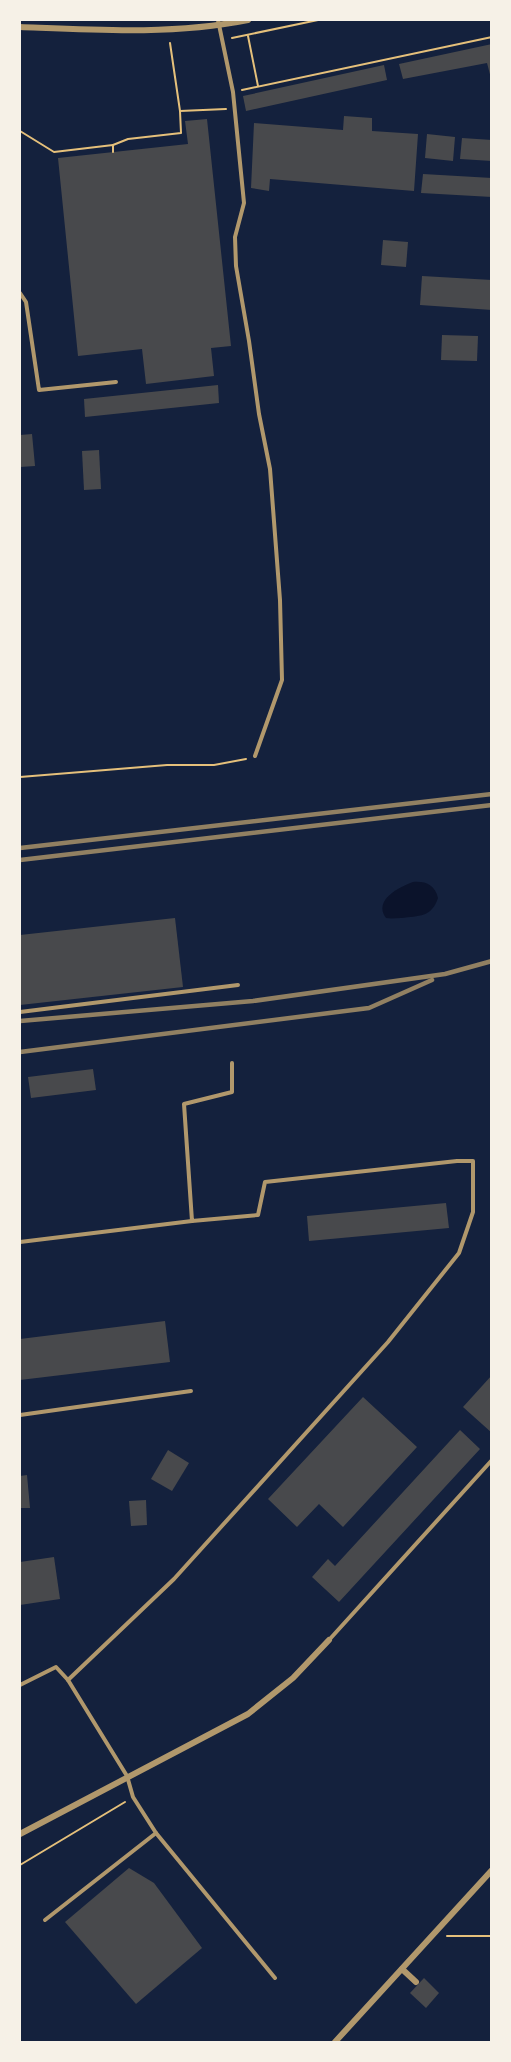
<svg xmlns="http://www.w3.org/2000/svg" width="511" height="2062" font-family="Commissioner,sans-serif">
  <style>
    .water { fill: #0b132b }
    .building { fill: #48494c }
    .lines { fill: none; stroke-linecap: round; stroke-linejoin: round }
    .path { stroke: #e5c07b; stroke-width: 2 }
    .service { stroke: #b1986c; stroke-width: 4 }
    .minor { stroke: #b1986c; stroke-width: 6 }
    .rail { stroke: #918062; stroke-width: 4.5 }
  </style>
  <rect width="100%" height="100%" fill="#14213d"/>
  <!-- water -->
  <path class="water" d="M413,882C426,881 435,885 438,898C432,917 419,916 401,918C396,918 392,919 386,918C373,900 399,887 413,882Z"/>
  <!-- building -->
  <g class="building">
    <polygon points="492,44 492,82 487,63 403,79 399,64"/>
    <polygon points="384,65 387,80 246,111 243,96"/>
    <polygon points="344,116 372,118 372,131 418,134 414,191 270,179 269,191 251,188 254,123 343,130"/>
    <polygon points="207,119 231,346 211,348 214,376 146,384 142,349 78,356 58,158 188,144 185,121"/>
    <polygon points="427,134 455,137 453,161 425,158"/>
    <polygon points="462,138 492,140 492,161 460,159"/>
    <polygon points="423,174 492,178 492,197 421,193"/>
    <polygon points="383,240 408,242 406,267 381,265"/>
    <polygon points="422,276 492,280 492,310 420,305"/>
    <polygon points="442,335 478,336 477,361 441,360"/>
    <polygon points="218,385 219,403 85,417 84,399"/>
    <polygon points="32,434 35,466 20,467 20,435"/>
    <polygon points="99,450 101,489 84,490 82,451"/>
    <polygon points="175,918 183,987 20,1005 20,935"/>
    <polygon points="93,1069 96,1090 31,1098 28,1077"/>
    <polygon points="446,1203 449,1228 309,1241 307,1216"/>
    <polygon points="165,1321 170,1362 20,1380 20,1339"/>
    <polygon points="492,1375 492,1433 463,1407"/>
    <polygon points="363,1397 417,1447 343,1527 319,1504 297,1527 268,1499"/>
    <polygon points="460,1430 480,1449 339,1602 312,1577 328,1559 335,1566"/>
    <polygon points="168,1450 189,1463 172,1491 151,1479"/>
    <polygon points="27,1475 30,1508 20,1508 20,1476"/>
    <polygon points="146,1500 147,1525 131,1526 129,1501"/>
    <polygon points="54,1557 60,1599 20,1605 20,1562"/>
    <polygon points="129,1868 154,1883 202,1948 136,2004 65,1922"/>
    <polygon points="424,1978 439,1993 426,2008 410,1993"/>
  </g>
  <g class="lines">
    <!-- path -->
    <g class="path">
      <polyline points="248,36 258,86"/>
      <polyline points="232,38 318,20"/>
      <polyline points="170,43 180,111"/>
      <polyline points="242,90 492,37"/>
      <polyline points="20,131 54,152 113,145 113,152"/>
      <polyline points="113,145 128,139 181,133 180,111 226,109"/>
      <polyline points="20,777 167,765 214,765 246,759"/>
      <polyline points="20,1865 125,1802"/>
      <polyline points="447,1936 492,1936"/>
    </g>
    <!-- service -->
    <g class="service">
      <polyline points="218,20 233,92 244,203 235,237 236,266 249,341 259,414 270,469 280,600 282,680 255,756"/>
      <polyline points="20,293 26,302 39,390 116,382"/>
      <polyline points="20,1012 238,985"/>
      <polyline points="20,1242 192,1221"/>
      <polyline points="20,1415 191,1391"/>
      <polyline points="329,1640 492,1460"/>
      <polyline points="68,1680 174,1579 388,1342 459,1253 473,1212 473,1161 457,1161 265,1182 258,1215 192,1221 184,1104 232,1092 232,1063"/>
      <polyline points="20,1685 56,1667 68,1680 127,1776 133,1797 156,1833 275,1978"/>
      <polyline points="45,1920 156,1833"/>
    </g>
    <!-- minor -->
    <g class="minor">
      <path d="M20,27C95,30 173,35 248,20"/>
      <polyline points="20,1834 248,1714 293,1678 329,1640"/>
      <polyline points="402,1969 416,1982"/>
      <polyline points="335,2042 492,1870"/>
    </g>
    <!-- rail -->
    <g class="rail">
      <polyline points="20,848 492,794"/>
      <polyline points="20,860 492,805"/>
      <polyline points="20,1021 253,1001 445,974 492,961"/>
      <polyline points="20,1052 369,1008 432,980"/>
    </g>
  </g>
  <!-- border -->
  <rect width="511" height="2062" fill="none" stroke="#f6f1e7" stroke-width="42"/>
</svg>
